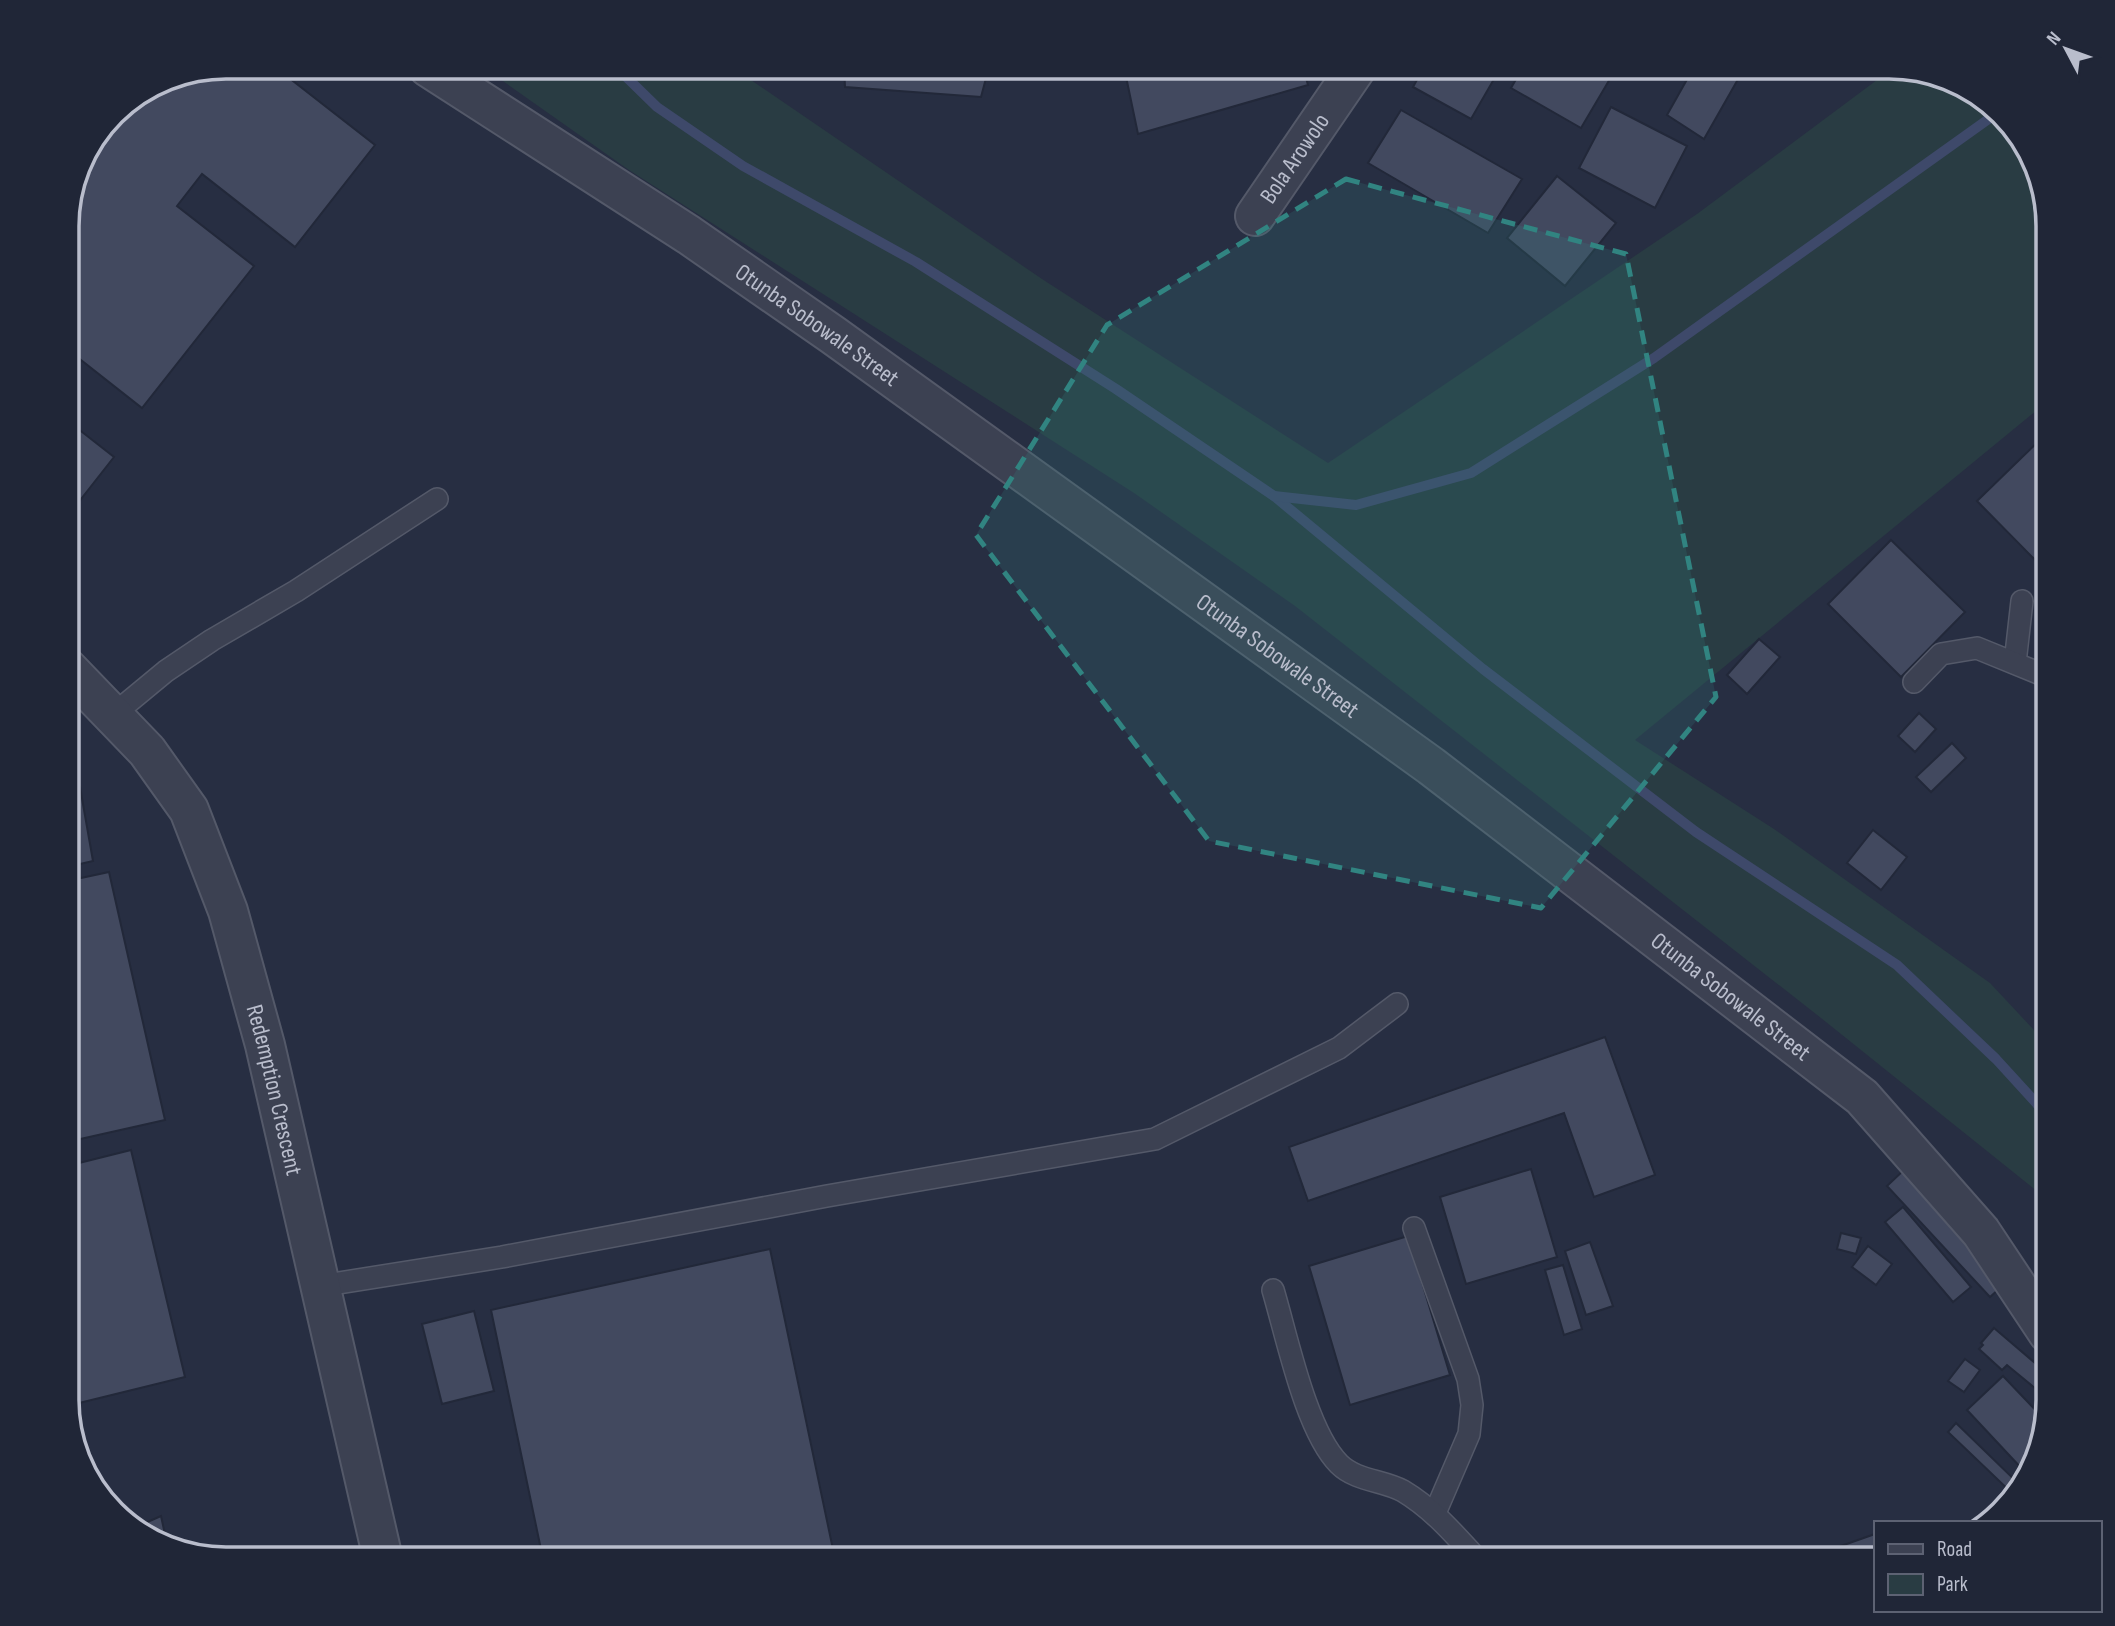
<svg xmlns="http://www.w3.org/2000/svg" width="2115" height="1626" font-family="'Sofia Sans Condensed',sans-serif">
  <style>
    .green { fill: #293c43 }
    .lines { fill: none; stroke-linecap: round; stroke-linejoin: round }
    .stream { stroke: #3e496a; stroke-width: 10 }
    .building { fill: #42495f; stroke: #222839; stroke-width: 2 }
    .lane-casing { stroke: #545969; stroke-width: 24 }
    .street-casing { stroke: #545969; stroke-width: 42 }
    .lane { stroke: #3c4152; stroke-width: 21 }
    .street { stroke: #3c4152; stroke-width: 38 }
    .marked { fill: #318481; fill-opacity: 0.2; stroke: #318481; stroke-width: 5; stroke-dasharray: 14 9; stroke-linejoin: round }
    .labels { text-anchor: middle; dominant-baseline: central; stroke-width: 7; stroke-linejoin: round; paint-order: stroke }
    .street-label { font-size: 24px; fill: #b9bdcc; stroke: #202637 }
    .rim { fill: none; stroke: #b9bdcc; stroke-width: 3.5 }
  </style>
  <rect width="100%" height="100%" fill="#272e42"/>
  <!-- green -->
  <polygon class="green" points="483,67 732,67 1042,279 1328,463 1697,214 1893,68 1987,100 2032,155 2048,225 2048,401 1635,740 1774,829 1990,983 2048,1045 2048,1200 1821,1018 1295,606 1134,493 629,170"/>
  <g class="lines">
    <!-- stream -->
    <g class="stream">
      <polyline points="616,67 657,107 743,166 916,262 1116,389 1274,496 1483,669 1696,832 1897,965 1996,1059 2048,1116"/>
      <polyline points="1274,496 1356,505 1471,473 1654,358 1997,113"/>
    </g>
  </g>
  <!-- building -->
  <g class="building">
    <polygon points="226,66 275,67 375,145 295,247 202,174 177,206 254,266 142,408 67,349 67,215 83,156 120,106 165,78"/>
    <polygon points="844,67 989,67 981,97 845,87"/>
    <polygon points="1124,67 1303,67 1308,85 1138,134"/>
    <polygon points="1424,67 1501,67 1471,119 1413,87"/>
    <polygon points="1470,67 1501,67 1494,79"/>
    <polygon points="1523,67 1617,67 1581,128 1511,88"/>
    <polygon points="1694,67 1745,67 1704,139 1667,115"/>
    <polygon points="1611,107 1687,146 1655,208 1579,168"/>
    <polygon points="1401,110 1522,179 1488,233 1368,163"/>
    <polygon points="1557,176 1616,223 1565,286 1507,238"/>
    <polygon points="77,428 114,457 67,517 67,442"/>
    <polygon points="2048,432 2048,573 1977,501"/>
    <polygon points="1891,540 1965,612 1901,677 1828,604"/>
    <polygon points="1759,639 1780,657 1747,694 1727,675"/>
    <polygon points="1919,713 1936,729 1915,752 1898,736"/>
    <polygon points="1952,743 1966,758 1931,792 1916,777"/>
    <polygon points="80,787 93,861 67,867 67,790"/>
    <polygon points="1873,830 1907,857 1881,890 1847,863"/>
    <polygon points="109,872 165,1120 67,1142 67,881"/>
    <polygon points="1605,1037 1655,1175 1594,1197 1564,1113 1308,1201 1289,1147"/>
    <polygon points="131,1150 185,1377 67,1406 67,1166"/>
    <polygon points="1907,1167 2010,1279 1990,1297 1887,1186"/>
    <polygon points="1531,1169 1557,1257 1466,1284 1440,1197"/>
    <polygon points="1903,1207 1971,1287 1953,1302 1885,1222"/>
    <polygon points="1841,1233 1861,1238 1856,1254 1837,1249"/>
    <polygon points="1408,1236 1450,1375 1350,1405 1309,1266"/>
    <polygon points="1590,1242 1613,1306 1586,1315 1565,1251"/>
    <polygon points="1868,1246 1892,1264 1876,1285 1852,1267"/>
    <polygon points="770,1249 835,1559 543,1559 491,1310"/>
    <polygon points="1563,1265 1582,1329 1564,1335 1545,1270"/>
    <polygon points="474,1311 494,1391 442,1404 422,1324"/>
    <polygon points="1994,1328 2048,1374 2036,1389 2007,1365 2002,1370 1979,1349 1983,1345 1981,1343"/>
    <polygon points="1965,1359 1980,1370 1964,1392 1948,1381"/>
    <polygon points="2003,1376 2043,1418 2024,1471 1967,1410"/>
    <polygon points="1956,1423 2020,1485 2016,1497 1948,1432"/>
    <polygon points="161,1516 166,1539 134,1528"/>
    <polygon points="1875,1534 1875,1559 1804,1559"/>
  </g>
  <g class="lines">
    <!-- lane casing -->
    <g class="lane-casing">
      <g id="lane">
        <polyline points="2015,663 2022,601"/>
        <polyline points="1914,682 1941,654 1977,648 2048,677"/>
        <polyline points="114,714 166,671 212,640 296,591 437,499"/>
        <polyline points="1414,1228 1468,1379 1472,1405 1469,1434 1435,1513"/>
        <polyline points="320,1286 502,1257 827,1196 1155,1139 1339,1048 1397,1004"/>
        <path d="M1273,1290C1287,1337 1306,1431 1339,1464C1356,1481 1383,1480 1403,1491C1433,1509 1454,1534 1477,1559"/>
      </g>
    </g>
    <!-- street casing -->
    <g class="street-casing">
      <g id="street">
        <path id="s1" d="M428,67L689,235L833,335L1431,766L1862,1097L1981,1232L2048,1333"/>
        <path id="s2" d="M1255,216L1357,67"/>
        <path id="s3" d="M67,668L147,751L189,810L228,911L265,1045L383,1559"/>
      </g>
    </g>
    <!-- lane -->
    <use href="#lane" class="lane"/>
    <!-- street -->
    <use href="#street" class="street"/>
  </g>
  <!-- marked area -->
  <path class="marked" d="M1346,179L1626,254L1716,697L1541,908L1209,841L976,535L1107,325Z"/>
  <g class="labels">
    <!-- street labels -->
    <g class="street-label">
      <text stroke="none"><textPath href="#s2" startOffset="70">Bola Arowolo</textPath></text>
      <text stroke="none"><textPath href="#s1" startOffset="467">Otunba Sobowale Street</textPath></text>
      <text stroke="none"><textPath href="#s1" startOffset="1034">Otunba Sobowale Street</textPath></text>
      <text stroke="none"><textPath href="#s1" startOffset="1601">Otunba Sobowale Street</textPath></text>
      <text stroke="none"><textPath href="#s3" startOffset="481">Redemption Crescent</textPath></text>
    </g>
  </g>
  <!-- crop -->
  <path d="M0 0H2115V1626H0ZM226 79H1889A147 147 0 0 1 2036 226V1400A147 147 0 0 1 1889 1547H226A147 147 0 0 1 79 1400V226A147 147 0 0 1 226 79Z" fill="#202637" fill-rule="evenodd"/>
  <path class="rim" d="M226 79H1889A147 147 0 0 1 2036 226V1400A147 147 0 0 1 1889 1547H226A147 147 0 0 1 79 1400V226A147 147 0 0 1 226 79Z"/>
  <!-- legend -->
  <rect x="1874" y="1521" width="228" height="91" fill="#202637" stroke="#5d6273" stroke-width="2"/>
  <rect x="1888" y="1544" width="35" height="10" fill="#3c4152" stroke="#5d6273" stroke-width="2"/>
  <text x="1937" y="1556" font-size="21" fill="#b9bdcc">Road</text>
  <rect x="1888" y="1574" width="35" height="21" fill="#293c43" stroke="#5d6273" stroke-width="2"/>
  <text x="1937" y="1591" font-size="21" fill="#b9bdcc">Park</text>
  <!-- north arrow -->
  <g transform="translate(2066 49) rotate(311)" stroke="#202637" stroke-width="5" paint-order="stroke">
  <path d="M0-5L12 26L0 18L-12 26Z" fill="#b9bdcc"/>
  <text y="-10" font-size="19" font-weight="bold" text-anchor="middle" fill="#b9bdcc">N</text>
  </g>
</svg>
